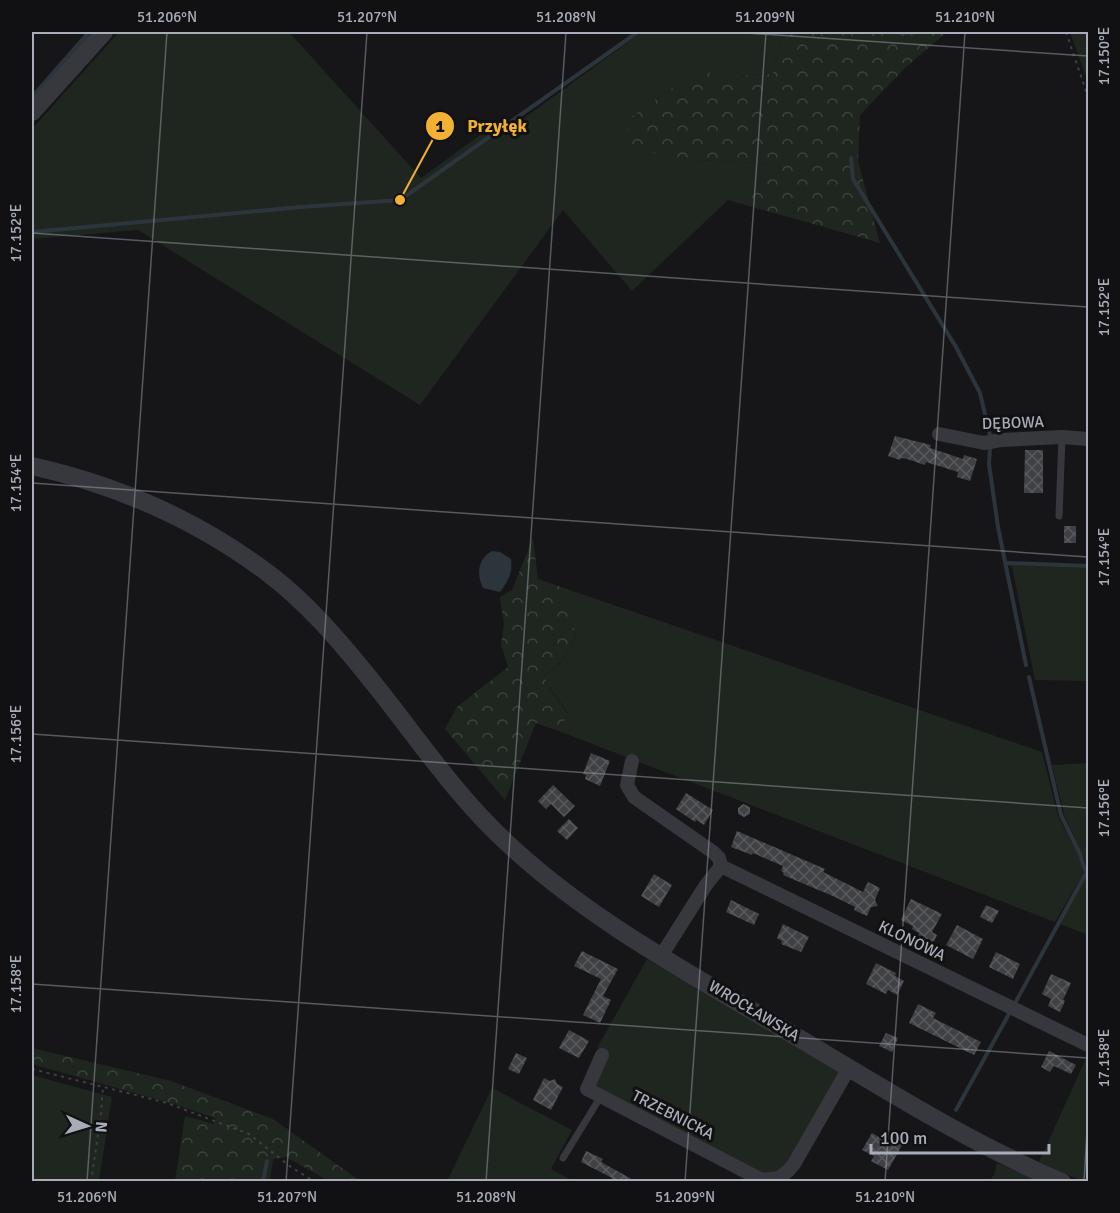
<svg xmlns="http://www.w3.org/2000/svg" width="1120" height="1213" font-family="Signika,sans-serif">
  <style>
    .green { fill: #1e261f }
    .forest { fill: url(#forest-crowns) }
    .water { fill: #2c353c }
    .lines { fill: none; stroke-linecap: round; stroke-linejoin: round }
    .stream { stroke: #2c353c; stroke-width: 4 }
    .building { fill: url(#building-cross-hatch) }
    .path { stroke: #3d3f44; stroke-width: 2; stroke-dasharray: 3 4.5; stroke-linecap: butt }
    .service { stroke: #37383d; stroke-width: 7 }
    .minor { stroke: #37383d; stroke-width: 14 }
    .tertiary { stroke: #37383d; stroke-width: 18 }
    .ticks { fill: none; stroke: #a8adb8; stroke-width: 1.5; stroke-opacity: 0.45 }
    .labels { text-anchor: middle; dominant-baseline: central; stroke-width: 6; stroke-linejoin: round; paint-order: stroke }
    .street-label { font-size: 16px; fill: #a8adb8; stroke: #111113 }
    .leader { fill: none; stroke: #f2b134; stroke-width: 2 }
    .callout-dot { fill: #f2b134; stroke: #111113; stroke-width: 2 }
    .mark-label { font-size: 18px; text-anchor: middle; font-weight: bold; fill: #111 }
    .callout-label { font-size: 18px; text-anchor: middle; font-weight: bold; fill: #f2b134; stroke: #111113; stroke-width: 6; stroke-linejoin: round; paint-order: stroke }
    .neatline { fill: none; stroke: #a8adb8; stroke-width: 2 }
    .ticks-label { font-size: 15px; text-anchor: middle; fill: #a8adb8 }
  </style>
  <defs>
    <pattern id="forest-crowns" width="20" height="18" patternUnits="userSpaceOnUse" patternTransform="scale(1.5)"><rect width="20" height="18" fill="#1e261f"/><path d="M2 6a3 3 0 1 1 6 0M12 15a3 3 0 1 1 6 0" fill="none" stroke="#3c433d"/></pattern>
    <pattern id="building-cross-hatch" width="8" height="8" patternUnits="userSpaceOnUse" patternTransform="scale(1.5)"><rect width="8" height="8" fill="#404145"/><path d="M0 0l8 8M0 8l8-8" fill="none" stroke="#595a5e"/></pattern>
  </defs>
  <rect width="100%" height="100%" fill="#161618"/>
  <!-- green -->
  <g class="green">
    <polygon points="119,32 289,32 421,178 494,125 503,124 512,127 642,32 786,32 775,54 773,74 743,75 722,79 701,68 627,120 627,144 663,155 697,160 777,164 782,170 728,200 632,291 563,210 420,405 138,230 32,239 32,129"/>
    <polygon points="1070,32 1088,32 1088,82"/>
    <polygon points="1009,565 1088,568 1088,681 1035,680 1012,567"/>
    <path d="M567,589L1042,752L1058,816L1076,850L1082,864L1083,874L1055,922L556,730L569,714L548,686L544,675C561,667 568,653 576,635L567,612Z"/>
    <polygon points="1088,763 1088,935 1060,924 1087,874 1086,863 1064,814 1052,765"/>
    <polygon points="647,959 838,1067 841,1075 782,1173 769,1178 597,1091 595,1083 606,1054 597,1048"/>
    <polygon points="1088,1054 1088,1181 1082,1181 1039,1162"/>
    <polygon points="32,1075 112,1097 99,1181 32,1181"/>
    <polygon points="492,1088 572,1130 551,1169 574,1181 447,1181"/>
    <polygon points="997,1163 1040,1181 988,1182 994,1175"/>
  </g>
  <!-- forest -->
  <g class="forest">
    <polygon points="786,32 947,32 905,68 860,115 858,161 880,243 728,200 782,170 777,164 697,160 663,156 627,144 627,120 701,68 722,79 743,75 773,74 775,54"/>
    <path d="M533,538L538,579L567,589V612L576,635C567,654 562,665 544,675L549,688L569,715L556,730L536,723L505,800L445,729L457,707L508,667L501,645L504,624L500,597L512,590Z"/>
    <polygon points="32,1048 171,1081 273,1119 353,1176 366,1181 329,1181 286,1157 273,1159 270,1181 175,1181 185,1116 214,1124 215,1118 177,1105 32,1064"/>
  </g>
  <!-- water -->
  <path class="water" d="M492,551L500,552L511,559C513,573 508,581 500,592L483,588C476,573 478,559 492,551Z"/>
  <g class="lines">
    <!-- stream -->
    <g class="stream">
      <polyline points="889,32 903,33 919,32"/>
      <polyline points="32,97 89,32"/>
      <polyline points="851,158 853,179 956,347 980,393 990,435"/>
      <polyline points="32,232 301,207 400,200 638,32"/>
      <polyline points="990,448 989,464 998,527 1026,665"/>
      <polyline points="1006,563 1088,566"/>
      <polyline points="1014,1005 1086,873 1080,854 1061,815 1029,677"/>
      <polyline points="956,1110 1010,1012"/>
      <polyline points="263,1182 267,1161"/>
    </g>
  </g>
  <!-- building -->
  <g class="building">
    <polygon points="895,436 931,445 930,448 963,459 964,455 977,459 970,481 957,477 958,472 926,462 925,465 907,459 901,458 900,460 888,456"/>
    <polygon points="1025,450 1043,450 1043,493 1024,493"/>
    <rect x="1064" y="526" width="12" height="17"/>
    <polygon points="591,753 610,761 600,786 585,779 586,775 583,774"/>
    <polygon points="553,785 575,806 564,817 551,804 546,809 538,801"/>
    <polygon points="686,793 713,810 704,825 696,820 695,822 676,809"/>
    <polygon points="743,804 750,807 750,814 744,817 738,814 738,808"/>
    <polygon points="569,819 578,828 567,840 557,831"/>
    <polygon points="737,831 825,869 823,872 863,892 868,882 880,888 875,900 878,906 871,907 867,916 854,910 855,907 835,897 783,875 784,873 781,871 783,866 753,853 752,855 731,847"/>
    <polygon points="654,874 672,885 659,907 641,896"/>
    <polygon points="911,899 942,914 932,932 937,935 932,946 916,939 919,933 912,929 913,926 901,920"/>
    <polygon points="731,900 759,914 754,925 726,912"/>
    <polygon points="986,905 999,911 992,923 980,917"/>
    <polygon points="783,924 809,937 801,952 781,944 782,941 777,938"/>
    <polygon points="957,925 983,939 973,959 946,945"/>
    <polygon points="582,951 618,969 603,996 611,1000 600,1023 583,1015 601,979 574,966"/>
    <polygon points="996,952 1020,964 1013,979 989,967"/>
    <polygon points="876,963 896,973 895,976 904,981 897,995 888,990 886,994 866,984"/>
    <polygon points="1051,974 1071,983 1063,1000 1065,1001 1060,1012 1048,1006 1051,999 1042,994"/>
    <polygon points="918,1004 936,1013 933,1018 981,1042 974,1055 909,1023"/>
    <polygon points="569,1030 589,1041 579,1058 559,1048"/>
    <polygon points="886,1033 898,1038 892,1052 879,1046"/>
    <polygon points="1049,1051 1076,1065 1071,1074 1054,1066 1050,1072 1041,1067"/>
    <polygon points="516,1053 527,1058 519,1074 508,1069"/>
    <polygon points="544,1078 550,1081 555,1079 557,1084 563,1087 551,1110 533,1100"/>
    <polygon points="872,1133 891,1144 897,1135 905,1140 888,1170 871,1161 874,1156 862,1150"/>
    <polygon points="586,1151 603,1159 601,1162 637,1182 610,1182 612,1178 581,1162"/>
  </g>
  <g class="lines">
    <!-- path -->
    <g class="path">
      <polyline points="1066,32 1088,97"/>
      <polyline points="32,1069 167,1103 249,1134 291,1167 315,1182"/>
      <polyline points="91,1182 101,1114 103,1087"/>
    </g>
    <!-- service -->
    <g class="service">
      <polyline points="1059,516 1062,437"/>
      <polyline points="563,1158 601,1096"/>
    </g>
    <!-- minor -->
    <g class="minor">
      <polyline points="939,434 984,443 1001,440 1062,437 1088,439"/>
      <polyline points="632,761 627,785 634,797 713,852 719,858 721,866 1088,1045"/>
      <polyline points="661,956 706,885 721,866"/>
      <polyline points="602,1055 587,1089 762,1180 779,1178"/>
      <polyline points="778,1182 779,1178 788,1171 794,1164 849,1068"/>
    </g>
    <!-- tertiary -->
    <g class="tertiary">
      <polyline points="32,112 104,32"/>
      <path d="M32,466C117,485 199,521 269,574C306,602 337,638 367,675C412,730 453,793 506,842C590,921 693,975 792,1034C880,1086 967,1142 1062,1182"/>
    </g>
  </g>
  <!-- ticks -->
  <path class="ticks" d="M732,32L1088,56M32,233L1088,307M32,483L1088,557M32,734L1088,808M32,984L1088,1058M87,1182L167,32M286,1182L367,32M486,1182L566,32M685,1182L766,32M885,1182L965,32M1084,1182L1088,1115"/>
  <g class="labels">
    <!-- street labels -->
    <g class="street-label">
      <text transform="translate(1013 423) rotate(-2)">DĘBOWA</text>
      <text transform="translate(912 941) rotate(26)">KLONOWA</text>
      <text transform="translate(754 1011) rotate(31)">WROCŁAWSKA</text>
      <text transform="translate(673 1115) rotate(27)">TRZEBNICKA</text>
    </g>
  </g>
  <!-- callouts -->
  <path class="leader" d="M400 200L440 126"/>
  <g class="callout-dot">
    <circle cx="400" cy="200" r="6"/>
    <circle cx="440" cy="126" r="15"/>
  </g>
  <g class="mark-label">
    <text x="440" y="132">1</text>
  </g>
  <g class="callout-label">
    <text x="497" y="132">Przyłęk</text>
  </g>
  <!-- border -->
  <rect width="1120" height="1213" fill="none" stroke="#111113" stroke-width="66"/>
  <!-- north arrow -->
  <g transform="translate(87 1126) rotate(94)" stroke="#111113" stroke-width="4.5" paint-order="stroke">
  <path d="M0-4.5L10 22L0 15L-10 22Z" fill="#a8adb8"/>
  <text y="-9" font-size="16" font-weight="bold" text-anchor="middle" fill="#a8adb8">N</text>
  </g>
  <!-- scale -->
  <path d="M871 1144v9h178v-9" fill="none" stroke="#a8adb8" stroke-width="3"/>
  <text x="880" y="1144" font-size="18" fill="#a8adb8" stroke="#111113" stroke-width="4.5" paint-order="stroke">100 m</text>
  <rect x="33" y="33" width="1054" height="1147" class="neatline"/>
  <g class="ticks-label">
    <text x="167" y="22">51.206°N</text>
    <text x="367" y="22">51.207°N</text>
    <text x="566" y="22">51.208°N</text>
    <text x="765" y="22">51.209°N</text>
    <text x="965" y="22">51.210°N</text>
    <text transform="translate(1104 56) rotate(-90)" y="5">17.150°E</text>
    <text transform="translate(16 233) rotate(-90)" y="5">17.152°E</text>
    <text transform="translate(1104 307) rotate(-90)" y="5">17.152°E</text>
    <text transform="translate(16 483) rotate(-90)" y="5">17.154°E</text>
    <text transform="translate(1104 557) rotate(-90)" y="5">17.154°E</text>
    <text transform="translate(16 734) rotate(-90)" y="5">17.156°E</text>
    <text transform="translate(1104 808) rotate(-90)" y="5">17.156°E</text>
    <text transform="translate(16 984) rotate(-90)" y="5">17.158°E</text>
    <text transform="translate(1104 1058) rotate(-90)" y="5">17.158°E</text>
    <text x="87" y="1202">51.206°N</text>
    <text x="287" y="1202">51.207°N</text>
    <text x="486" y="1202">51.208°N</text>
    <text x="685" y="1202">51.209°N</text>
    <text x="885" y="1202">51.210°N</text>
  </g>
</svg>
